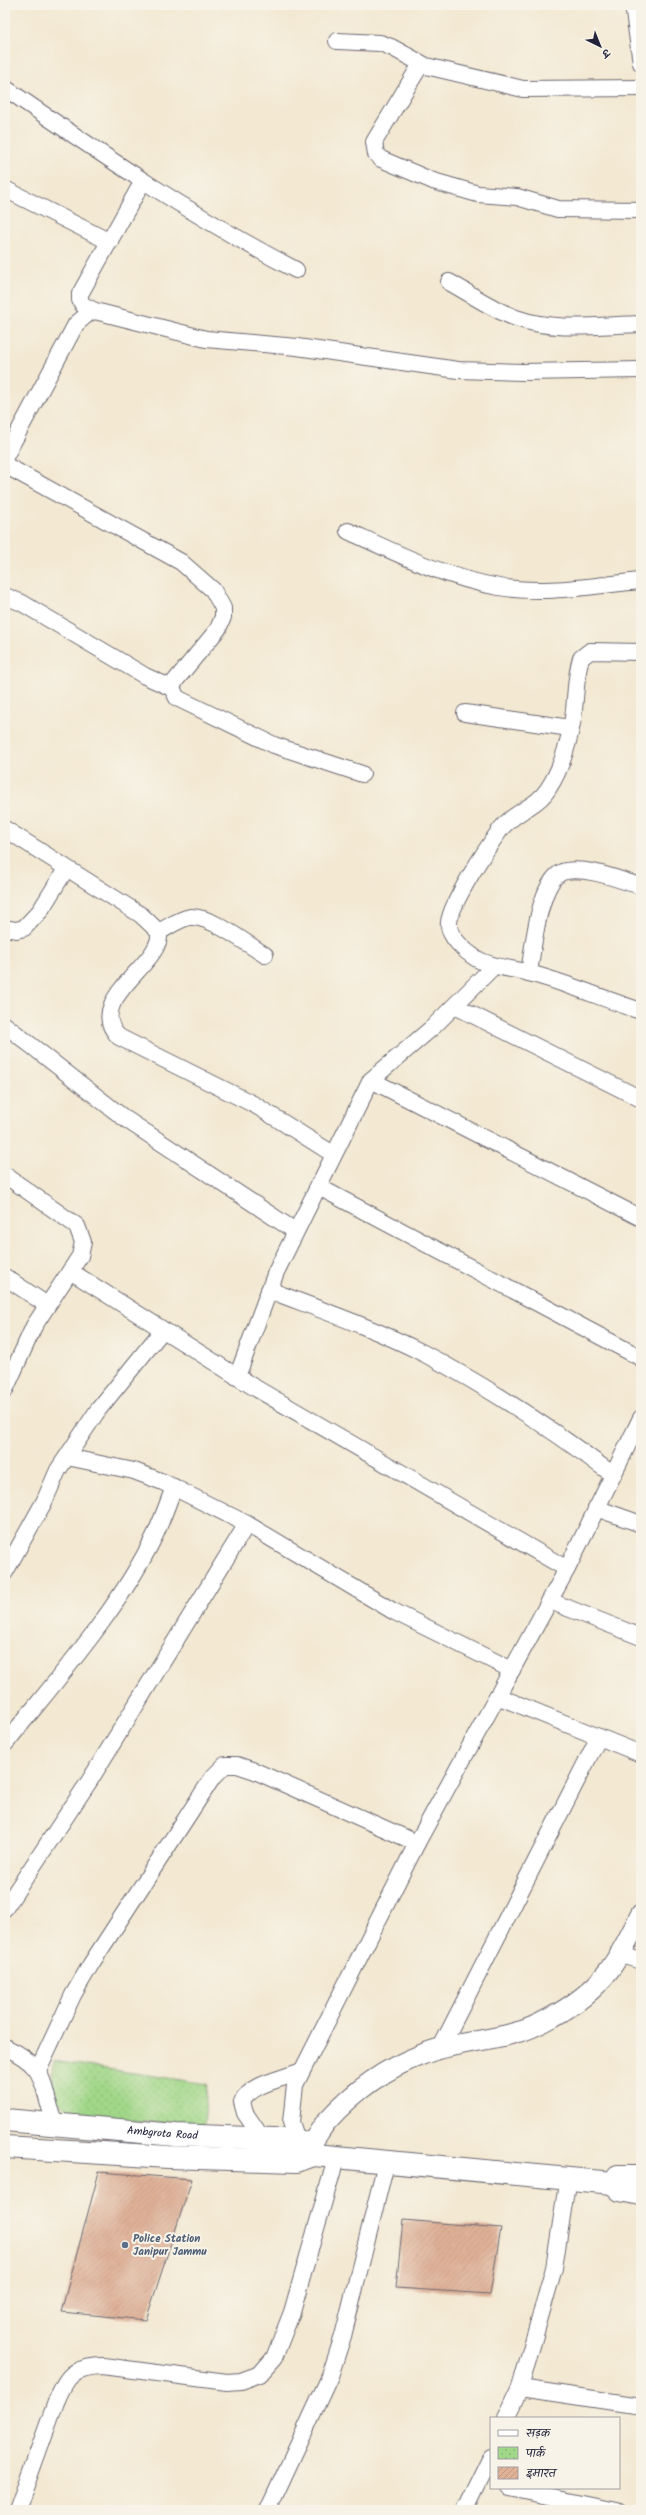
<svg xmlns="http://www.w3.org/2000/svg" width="646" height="2515" font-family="Kalam,'Playpen Sans Deva',sans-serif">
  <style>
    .park { fill: url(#park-dots); stroke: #627c62 }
    .building { fill: url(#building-hatch) }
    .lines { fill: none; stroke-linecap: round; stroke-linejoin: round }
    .minor-casing { stroke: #6b6770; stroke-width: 18 }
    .tertiary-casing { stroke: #6b6770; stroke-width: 22 }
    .primary-casing { stroke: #6b6770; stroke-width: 24 }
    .minor { stroke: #fff; stroke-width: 16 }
    .tertiary { stroke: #fff; stroke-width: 20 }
    .primary { stroke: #fff; stroke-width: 22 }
    .service-dot { fill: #5c6f8a; stroke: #f7f3e8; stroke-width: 1.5 }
    .labels { text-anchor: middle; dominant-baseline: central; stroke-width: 4; stroke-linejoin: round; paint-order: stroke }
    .street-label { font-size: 11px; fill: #22223b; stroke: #f7f3e8 }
    .service-label { font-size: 11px; font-weight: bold; fill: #4e5e75; stroke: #f7f3e8; text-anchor: start }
  </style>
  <defs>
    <pattern id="park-dots" width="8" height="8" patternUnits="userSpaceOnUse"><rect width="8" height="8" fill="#a1d788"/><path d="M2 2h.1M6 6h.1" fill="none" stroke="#8ab876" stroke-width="1.8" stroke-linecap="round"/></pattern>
    <pattern id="building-hatch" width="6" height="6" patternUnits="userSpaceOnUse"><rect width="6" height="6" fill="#dfb197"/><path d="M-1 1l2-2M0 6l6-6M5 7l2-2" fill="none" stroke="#bf9883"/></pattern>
  </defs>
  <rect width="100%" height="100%" fill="#f7f3e8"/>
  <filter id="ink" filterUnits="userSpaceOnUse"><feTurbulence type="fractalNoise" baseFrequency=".025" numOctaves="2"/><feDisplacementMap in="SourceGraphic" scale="8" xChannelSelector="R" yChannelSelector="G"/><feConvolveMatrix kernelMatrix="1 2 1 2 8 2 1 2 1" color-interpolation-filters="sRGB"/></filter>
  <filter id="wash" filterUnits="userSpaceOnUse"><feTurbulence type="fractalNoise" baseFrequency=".012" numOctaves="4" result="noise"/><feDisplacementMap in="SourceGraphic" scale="16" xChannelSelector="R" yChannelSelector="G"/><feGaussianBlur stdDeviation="0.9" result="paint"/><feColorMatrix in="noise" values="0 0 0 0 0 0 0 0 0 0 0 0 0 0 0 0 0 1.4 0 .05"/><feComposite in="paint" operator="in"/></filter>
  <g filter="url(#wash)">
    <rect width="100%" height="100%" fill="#f3e8d2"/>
    <!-- park -->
    <polygon class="park" points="54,2061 207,2084 204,2127 74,2116 57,2102 52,2091"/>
    <g id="blocks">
      <!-- building -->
      <g class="building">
        <polygon points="99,2172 192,2179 146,2320 61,2312"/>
        <polygon points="403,2220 501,2228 490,2294 396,2288"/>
      </g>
    </g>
  </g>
  <g filter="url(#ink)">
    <use href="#blocks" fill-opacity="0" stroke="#6b6770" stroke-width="1"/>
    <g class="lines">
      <!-- minor casing -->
      <g class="minor-casing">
        <g id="minor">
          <polyline points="633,5 641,63"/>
          <polyline points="337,41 380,43 391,47 426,66 523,89 641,88"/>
          <polyline points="421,64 374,142 376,154 381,159 433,181 478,194 517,197 558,209 641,210"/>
          <path d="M5,88C99,153 194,217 296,270"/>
          <polyline points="5,189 110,242"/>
          <path d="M449,282C471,294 493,310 516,318C555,332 600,325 641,324"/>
          <polyline points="95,311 83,305 80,300 80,294 143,181"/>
          <polyline points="5,457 76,324 89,313 95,311 206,339 297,347 458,370 523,372 641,370"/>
          <polyline points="5,465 181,562 213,590 223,608 223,617 218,629 175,681 172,688 177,698 274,745 362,774"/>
          <path d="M348,531C396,553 446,578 499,587C545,595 595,585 641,581"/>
          <polyline points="5,596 22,603 145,676 172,688"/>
          <path d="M641,652L590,651L581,658C575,677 576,698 573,718C569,742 562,768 548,789C537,807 513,812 500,830C487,848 452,901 449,922C447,936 466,952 477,959C493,968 512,968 529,973C567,983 604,999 641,1011"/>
          <polyline points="465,713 570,728"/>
          <path d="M5,829L141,915L159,932C164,964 82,1000 119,1037L255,1105L333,1154"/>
          <polyline points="5,928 16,930 24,928 40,911 66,869"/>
          <path d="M159,932C168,927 179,919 190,917C210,915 247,944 265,955"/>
          <path d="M529,973C533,950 539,875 566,871C589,867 619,880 641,886"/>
          <polyline points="455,1006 641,1099"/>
          <polyline points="5,1025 124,1118 295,1231"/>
          <polyline points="371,1080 641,1218"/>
          <polyline points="5,1175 77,1226 83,1242 80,1256 34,1326 5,1390"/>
          <polyline points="317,1186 641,1358"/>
          <polyline points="70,1271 252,1386 567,1569"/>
          <polyline points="5,1277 47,1305"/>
          <path d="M269,1290C321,1310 374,1328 423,1353C490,1388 552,1429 612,1474"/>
          <polyline points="237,1377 276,1272 371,1080 433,1027 494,966"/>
          <polyline points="67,1457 134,1471 163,1482 247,1524 393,1611 512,1670"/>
          <polyline points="596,1508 641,1524"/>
          <polyline points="5,1572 44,1502 58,1470 98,1410 162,1331"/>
          <polyline points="550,1601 641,1637"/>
          <polyline points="497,1696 641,1754"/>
          <path d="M5,1744C57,1679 119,1610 155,1535C162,1520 168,1503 174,1487"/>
          <polyline points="5,1908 90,1780 247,1524"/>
          <polyline points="621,1955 641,1961"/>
          <path d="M5,2047C54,2070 37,2086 57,2124"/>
          <polyline points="440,2049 599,1737"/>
          <polyline points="38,2070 73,1995 91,1964 213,1777 225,1765 237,1765 255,1771 417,1843"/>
          <path d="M262,2138L245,2113L242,2102C251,2083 284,2079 301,2071"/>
          <polyline points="297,2140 291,2122 295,2085 417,1843 567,1569 641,1418"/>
          <polyline points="520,2388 641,2406"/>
          <polyline points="506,2418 520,2388 554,2268 568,2177"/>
          <polyline points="510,2488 616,2510"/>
          <path d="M17,2510L56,2402C67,2375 73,2367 103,2366L227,2382L241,2381L260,2374L274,2358L292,2312L336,2159"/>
          <polyline points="268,2510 330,2376 343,2336 386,2163"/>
          <polyline points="465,2510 491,2457"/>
        </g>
      </g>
      <!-- tertiary casing -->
      <g class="tertiary-casing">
        <path id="tertiary" d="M308,2148C315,2140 320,2129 327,2121C353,2092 384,2069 421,2055C452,2042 486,2042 518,2032C531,2029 543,2022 554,2016C603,1989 617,1962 641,1914"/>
      </g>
      <!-- primary casing -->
      <g class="primary-casing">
        <g id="primary">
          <path id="s1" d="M5,2120L176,2135L297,2140L304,2143L314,2155"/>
          <polyline points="5,2147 168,2157 297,2161 314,2155 613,2183"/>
          <polyline points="613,2183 620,2190 641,2194"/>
          <polyline points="613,2183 618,2176 641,2176"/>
        </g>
      </g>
      <!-- minor -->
      <use href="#minor" class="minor"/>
      <!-- tertiary -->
      <use href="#tertiary" class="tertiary"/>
      <!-- primary -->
      <use href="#primary" class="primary"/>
    </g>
  </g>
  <!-- markers -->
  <circle class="service-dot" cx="125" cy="2245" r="4"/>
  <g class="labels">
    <!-- street labels -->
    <g class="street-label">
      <text stroke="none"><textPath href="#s1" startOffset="158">Ambgrota Road</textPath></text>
    </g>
    <!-- service labels -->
    <g class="service-label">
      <text x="133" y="2239">Police Station<tspan x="133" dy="13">Janipur Jammu</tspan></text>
    </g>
  </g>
  <!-- margin -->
  <rect width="646" height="2515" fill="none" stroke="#f7f3e8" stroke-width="20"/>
  <!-- legend -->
  <rect x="490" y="2417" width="130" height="72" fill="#f7f3e8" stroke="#a29fa3"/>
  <rect x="498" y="2430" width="20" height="6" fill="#ffffff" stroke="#a29fa3"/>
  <text x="526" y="2437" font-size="12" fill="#22223b">सड़क</text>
  <rect x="498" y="2447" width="20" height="12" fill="url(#park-dots)" stroke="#a29fa3"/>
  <text x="526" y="2457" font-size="12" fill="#22223b">पार्क</text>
  <rect x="498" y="2467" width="20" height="12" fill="url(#building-hatch)" stroke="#a29fa3"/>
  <text x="526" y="2477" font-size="12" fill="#22223b">इमारत</text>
  <!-- north arrow -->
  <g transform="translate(600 46) rotate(137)" stroke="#f7f3e8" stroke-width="3" paint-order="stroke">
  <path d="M0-3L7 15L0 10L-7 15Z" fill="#22223b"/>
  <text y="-6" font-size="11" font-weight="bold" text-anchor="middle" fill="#22223b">उ</text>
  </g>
</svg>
